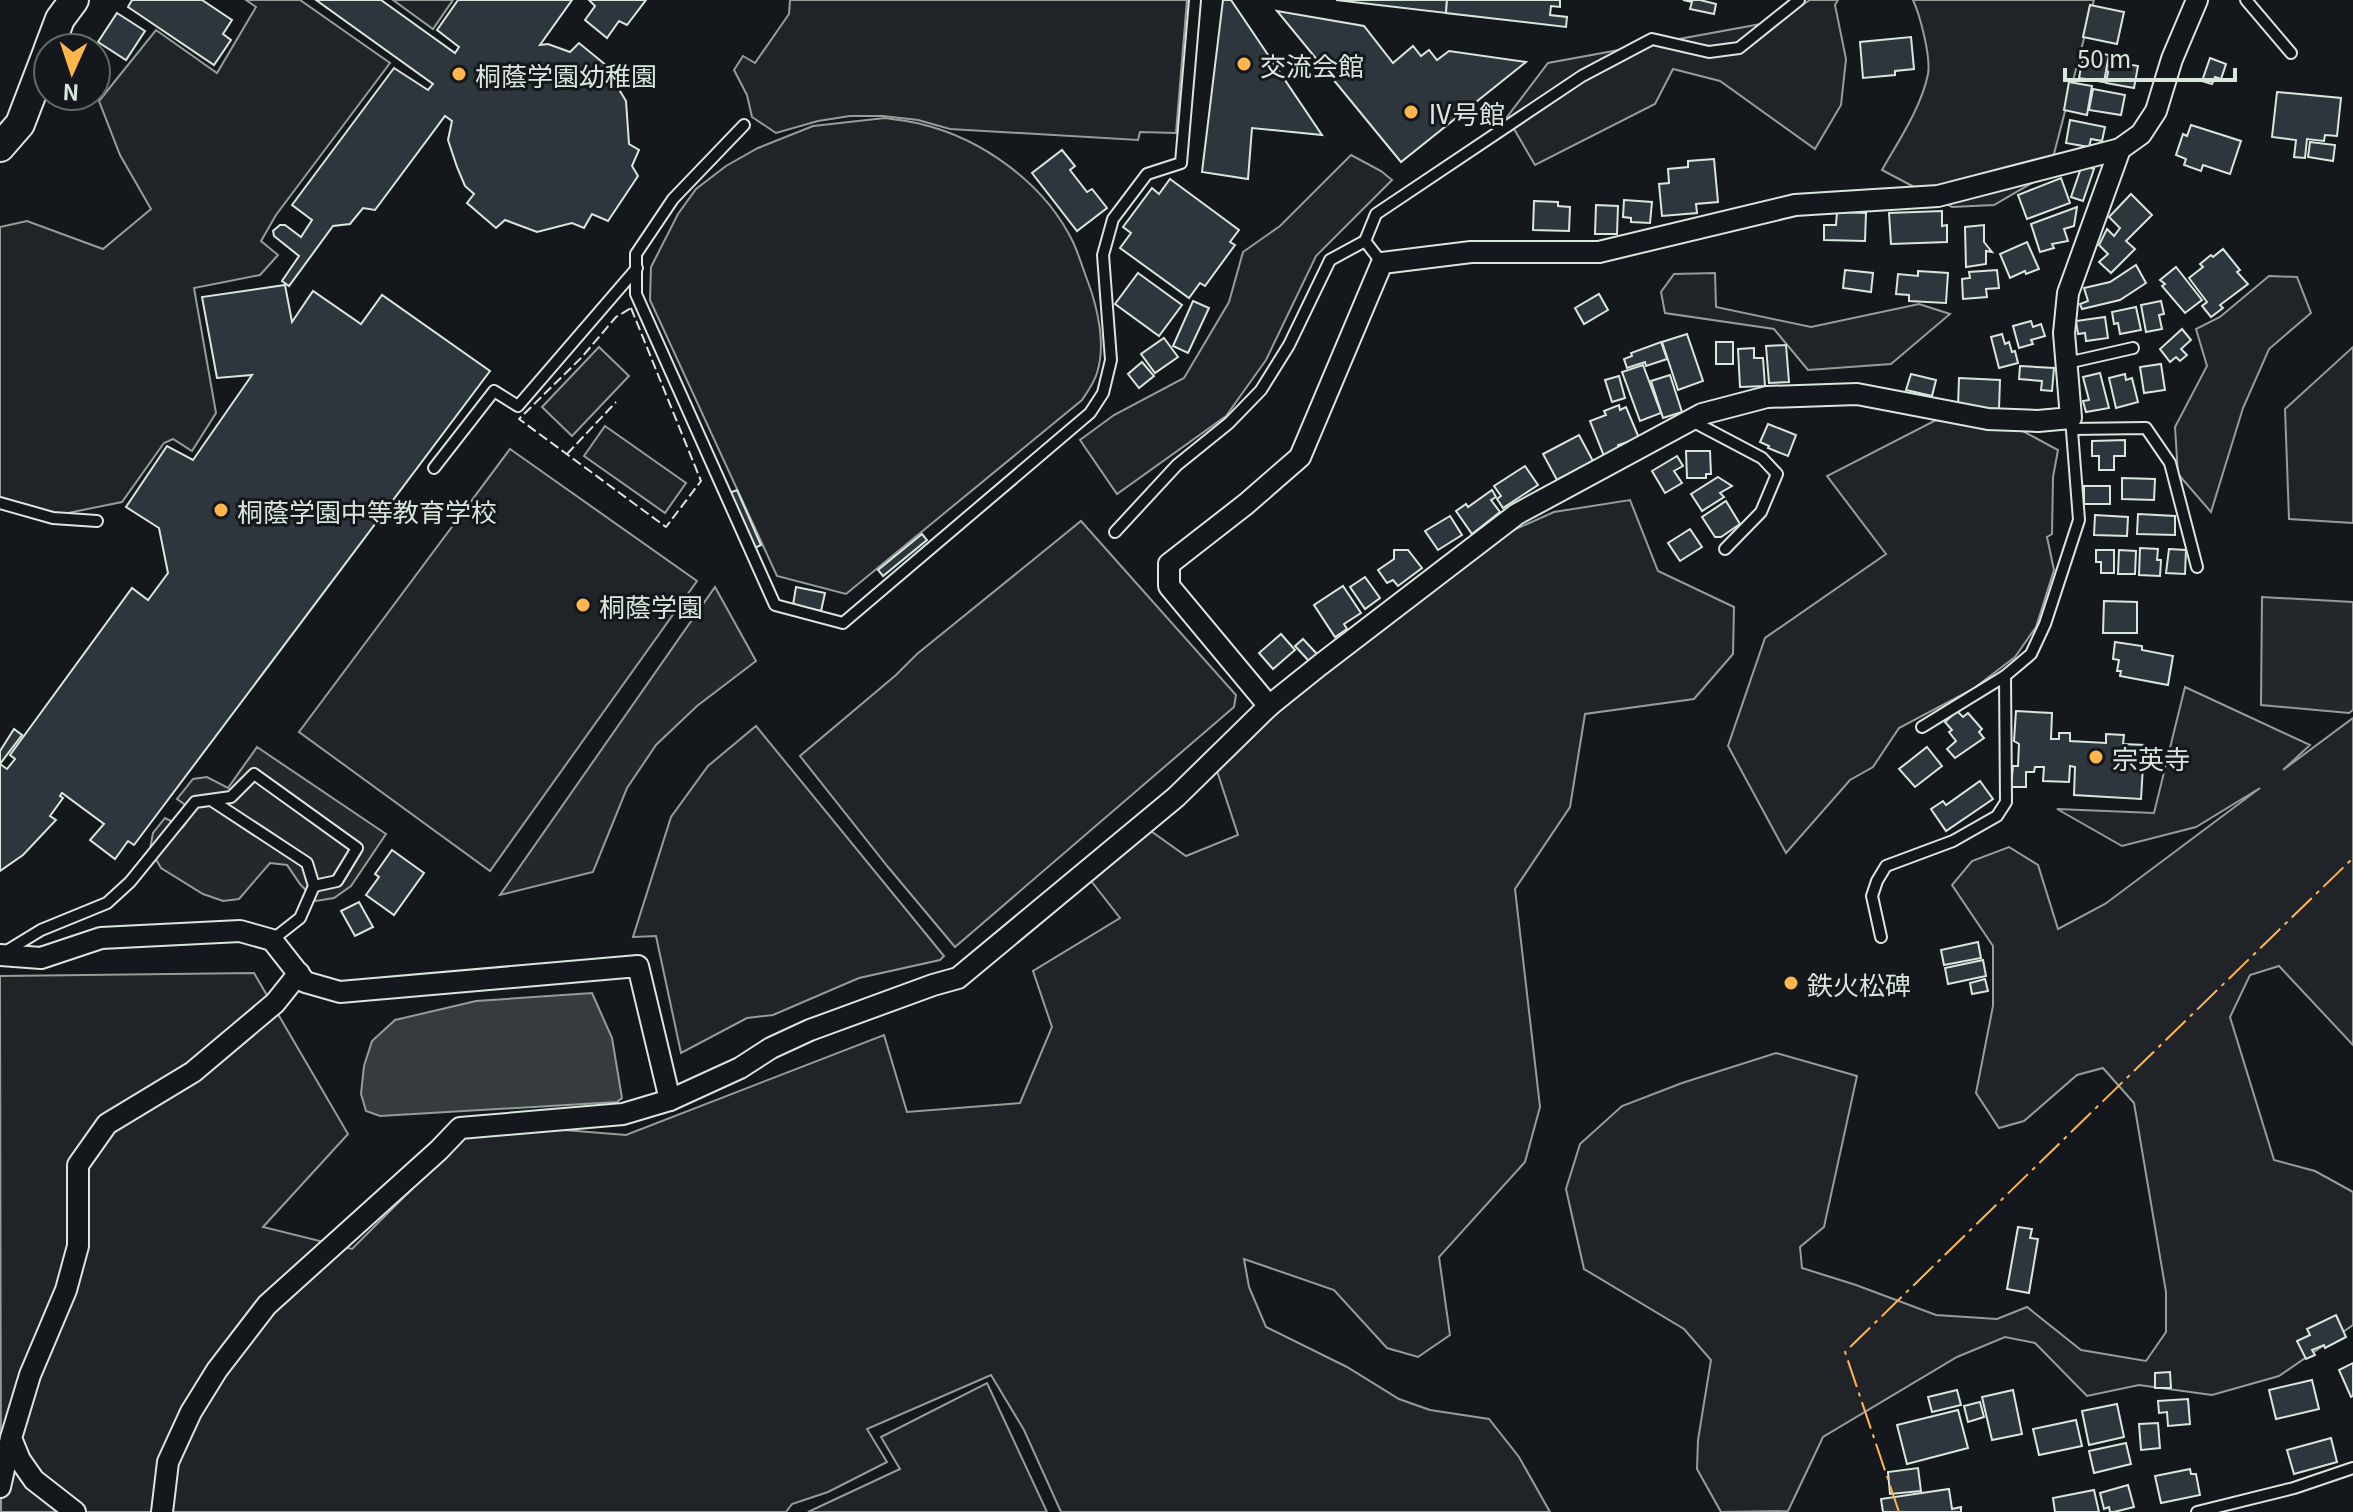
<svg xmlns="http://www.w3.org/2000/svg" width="2353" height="1512" font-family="Georgia,'Noto Sans JP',serif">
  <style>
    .green { fill: #202428; stroke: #939e99; stroke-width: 2 }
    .parking { fill: #24282b; stroke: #939e99; stroke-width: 2 }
    .water { fill: #363b3e; stroke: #939e99; stroke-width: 2 }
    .building { fill: #2c363c; stroke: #d8e6dc; stroke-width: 2 }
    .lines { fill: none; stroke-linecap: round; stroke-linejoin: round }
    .lane-casing { stroke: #d8e6dc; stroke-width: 14 }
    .street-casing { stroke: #d8e6dc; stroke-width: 24 }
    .secondary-casing { stroke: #d8e6dc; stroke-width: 32 }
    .lane { stroke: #14181c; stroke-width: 10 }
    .street { stroke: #14181c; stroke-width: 20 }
    .secondary { stroke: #14181c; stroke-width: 28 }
    .fence { stroke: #d8e6dc; stroke-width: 2; stroke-dasharray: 10 4; stroke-linecap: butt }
    .power { stroke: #ffb74d; stroke-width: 2; stroke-dasharray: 28 6 4 6; stroke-linecap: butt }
    .poi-dot { fill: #ffb74d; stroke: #14181c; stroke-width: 3 }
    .labels { text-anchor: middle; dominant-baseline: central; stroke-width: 6; stroke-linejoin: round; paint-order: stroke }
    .poi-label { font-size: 26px; fill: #d8e6dc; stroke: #14181c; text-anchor: start }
  </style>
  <rect width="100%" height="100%" fill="#14181c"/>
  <!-- green -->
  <g class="green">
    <polygon points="246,0 300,0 390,63 276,215 261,241 278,255 260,275 194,288 216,413 192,451 173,439 164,443 122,502 58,515 0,500 0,227 27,221 103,249 151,209 120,155 99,101 156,30 217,73 256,7"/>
    <polygon points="393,0 453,0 433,29"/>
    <polygon points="790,0 1187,0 1176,133 1140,132 1138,140 950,129 918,120 883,116 850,116 818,121 776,133 752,117 747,95 734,70 743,56 755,63 789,14"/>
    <polygon points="1810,0 1838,0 1835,5 1846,59 1841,105 1815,149 1720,81 1673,69 1655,104 1535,165 1507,117 1548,63 1777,21"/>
    <path d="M1913,0H2094L2049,173L1994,205L1952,207L1882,170C1899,140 1921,108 1928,74C1931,57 1920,15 1913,0Z"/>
    <path d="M885,118C897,120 910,121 921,124C983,139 1045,184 1073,242C1079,255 1083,269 1088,282C1098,309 1106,345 1097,373C1094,383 1088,391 1082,400L846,594L777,576L650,300L651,267L678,214L696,189L726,166L758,148L813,126Z"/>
    <polygon points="1351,155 1381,171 1392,180 1316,256 1266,360 1226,416 1117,494 1080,440 1114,415 1184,378 1229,302 1243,252 1280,226"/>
    <polygon points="1715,273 1716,307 1811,327 1919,304 1950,314 1891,364 1808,370 1774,329 1665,313 1661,292 1674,274"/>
    <polygon points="2269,276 2297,277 2311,313 2269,349 2243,408 2211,512 2178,474 2175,427 2207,366 2196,329 2220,317"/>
    <polygon points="599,347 629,376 572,436 542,407"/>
    <polygon points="2353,347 2353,523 2289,519 2285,409"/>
    <polygon points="1936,420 2019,429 2058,450 2053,477 2052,534 2047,537 2054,570 2036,627 2015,657 1973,689 1899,728 1873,767 1850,780 1786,853 1728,746 1765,638 1886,554 1827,476"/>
    <polygon points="605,426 686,483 665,513 584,456"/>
    <polygon points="510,449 697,581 490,871 299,732"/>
    <polygon points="1630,500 1658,571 1734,607 1733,654 1694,699 1585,714 1570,807 1515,889 1540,1107 1525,1162 1439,1257 1450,1335 1418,1357 1387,1348 1334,1290 1244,1259 1249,1287 1266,1327 1347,1367 1399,1399 1430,1410 1489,1419 1519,1457 1550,1512 1061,1512 1024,1430 991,1375 867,1429 887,1462 828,1492 792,1504 786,1512 1,1512 0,976 254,973 348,1134 263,1227 352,1249 465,1136 539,1128 626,1135 884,1035 907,1112 1020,1103 1052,1027 1033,971 1120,918 1088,877 1148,829 1186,856 1238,835 1217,771 1303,670 1431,567 1554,512"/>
    <polygon points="1081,521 1236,695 1234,707 955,947 888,867 800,756 896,675 917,654"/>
    <polygon points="2185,687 2310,745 2283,770 2353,718 2353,1045 2279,966 2250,975 2230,1017 2274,1160 2315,1171 2353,1192 2353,1325 2279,1376 2212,1395 2139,1385 2087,1396 2035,1343 2005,1337 1957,1357 1823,1437 1788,1511 1721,1512 1697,1469 1698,1440 1711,1360 1684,1329 1584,1269 1566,1189 1580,1144 1622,1106 1682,1083 1776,1053 1857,1076 1824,1227 1800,1247 1802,1268 1856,1285 1936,1315 1997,1319 2027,1307 2081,1350 2146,1361 2166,1332 2166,1292 2134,1103 2103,1068 2077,1075 2024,1121 1999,1128 1976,1093 1993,1006 1993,946 1952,885 1972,861 2009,847 2038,865 2058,929 2105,904 2260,788 2196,827 2122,846 2057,809 2154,813"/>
    <polygon points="756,726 944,956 940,960 859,978 773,1015 747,1018 681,1053 656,936 633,937 671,817 708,766"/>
    <polygon points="987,1383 1047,1512 808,1512 900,1469 881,1437"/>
  </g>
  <!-- parking -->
  <g class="parking">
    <polygon points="715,587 756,661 697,706 656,745 627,788 593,872 500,895"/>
    <polygon points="2262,597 2353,602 2353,710 2349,713 2261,705"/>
    <polygon points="257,747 386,834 351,886 334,898 316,901 300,884 287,865 270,863 239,899 223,901 203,894 161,868 150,849 153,833 165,818 183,827 194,811 177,799 193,779 207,777 228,788"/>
  </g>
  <!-- water -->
  <polygon class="water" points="592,993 612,1038 622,1098 617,1102 380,1116 366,1111 361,1094 364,1066 372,1041 395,1020 476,1001"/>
  <!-- building -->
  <g class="building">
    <polygon points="132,0 202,0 232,20 223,34 231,40 214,65 128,7"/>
    <polygon points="316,0 381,0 455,53 459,47 437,30 458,0 572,0 540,45 548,44 570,52 579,43 612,70 606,76 614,81 626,101 629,144 639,150 632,166 638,176 608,221 592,214 584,228 572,223 537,232 505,220 496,228 467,203 474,194 465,186 457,167 448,140 452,121 445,116 375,210 363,208 350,224 333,226 289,286 282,281 299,256 274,236 273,231 280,225 285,225 301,237 312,220 292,205 394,68 428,90 433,84"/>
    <polygon points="589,0 646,0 627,25 619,21 607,38 585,20 595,6"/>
    <polygon points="1223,0 1231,0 1322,135 1252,128 1248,179 1202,172"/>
    <polygon points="1336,0 1447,0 1446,13"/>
    <polygon points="1447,0 1560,0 1560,7 1551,6 1550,15 1567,17 1566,27 1446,13"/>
    <polygon points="1683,0 1700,0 1716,4 1714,14 1690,9 1692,2"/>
    <polygon points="2090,5 2124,12 2117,44 2083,37"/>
    <polygon points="1277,11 1364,26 1393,63 1413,46 1421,56 1429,50 1437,60 1449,51 1526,62 1401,162"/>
    <polygon points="117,13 145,31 126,60 98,42"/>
    <polygon points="1911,37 1914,69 1895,71 1895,75 1863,78 1860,42"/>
    <polygon points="2084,51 2109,55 2104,82 2079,78"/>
    <polygon points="2210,58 2226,64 2221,79 2215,77 2212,84 2202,81"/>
    <polygon points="2110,61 2138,66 2134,88 2106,83"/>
    <polygon points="2069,82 2092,86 2087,115 2064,110"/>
    <polygon points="2093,89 2125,95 2121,115 2089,110"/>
    <polygon points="2277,92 2341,98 2337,136 2325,135 2324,141 2307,139 2305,158 2294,157 2296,140 2272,137"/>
    <polygon points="2070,120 2105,127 2102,141 2091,139 2089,147 2066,143"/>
    <polygon points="2191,125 2241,141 2230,174 2203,165 2201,171 2184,165 2186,159 2176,155 2183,134 2187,136"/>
    <polygon points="2310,142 2335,145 2333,161 2308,157"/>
    <polygon points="1062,150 1075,166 1070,170 1087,192 1092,189 1107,208 1077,231 1032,173"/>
    <polygon points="1714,159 1718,202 1696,204 1697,213 1662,216 1659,184 1669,183 1668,169 1688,167 1688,161"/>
    <polygon points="2082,165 2094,169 2083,201 2071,197"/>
    <polygon points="2061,178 2070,203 2027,219 2018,195"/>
    <polygon points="1170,179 1239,230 1230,242 1235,245 1205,286 1200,283 1189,298 1120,248 1131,233 1123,227 1152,188 1159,194"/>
    <polygon points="2131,194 2152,215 2126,241 2135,249 2111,273 2099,262 2108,254 2099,245 2107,229 2114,236 2120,228 2109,217"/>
    <polygon points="1624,200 1652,202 1650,223 1631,222 1631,218 1623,217"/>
    <polygon points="1534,201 1558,202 1558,206 1570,207 1569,231 1533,230"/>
    <polygon points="1596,205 1618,206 1617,234 1595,234"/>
    <polygon points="2077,207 2074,226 2064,229 2068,241 2052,244 2054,248 2040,252 2031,224"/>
    <polygon points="1942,211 1942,226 1947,225 1947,242 1891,244 1889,213"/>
    <polygon points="1837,212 1866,213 1865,241 1824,240 1824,225 1836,225"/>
    <polygon points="1984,225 1984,242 1992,252 1986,251 1986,264 1966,267 1965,227"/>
    <polygon points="2027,242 2039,269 2026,274 2025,271 2010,278 2000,254"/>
    <polygon points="2223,249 2240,270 2237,272 2248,284 2220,305 2223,308 2211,317 2202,306 2207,302 2189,278 2203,267 2200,264 2211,255 2213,257"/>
    <polygon points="2136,265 2146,283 2120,300 2082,309 2080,304 2088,301 2084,288 2110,282"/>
    <polygon points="2176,267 2202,300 2185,313 2162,286 2165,284 2160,280"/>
    <polygon points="1845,270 1873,273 1871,292 1843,288"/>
    <polygon points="1997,270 1999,288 1986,289 1987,297 1963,299 1962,279 1970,278 1969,272"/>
    <polygon points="1918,271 1948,273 1946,303 1909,301 1909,295 1896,294 1898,274 1918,276"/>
    <polygon points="1138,273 1182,305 1159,336 1115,304"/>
    <polygon points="285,285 292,322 313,291 361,324 382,295 490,371 134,845 128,841 115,859 90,840 104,824 62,793 60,796 63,798 50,816 56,820 23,855 0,871 0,751 14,729 22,735 0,764 7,769 15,759 10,755 132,588 148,600 168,573 159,528 126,507 167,446 193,460 252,375 217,378 202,297"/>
    <polygon points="1599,294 1608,310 1584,324 1575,308"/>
    <polygon points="1193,301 1209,308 1188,353 1173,346"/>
    <polygon points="2161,301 2164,314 2159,315 2162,329 2146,332 2141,305"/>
    <polygon points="2136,307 2141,330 2120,334 2118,323 2114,324 2112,312"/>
    <polygon points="2105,317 2108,338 2086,341 2085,333 2078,334 2076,321"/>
    <polygon points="2031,321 2033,327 2041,324 2045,336 2031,340 2033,344 2019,348 2013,326"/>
    <polygon points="2182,329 2191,340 2181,349 2187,355 2180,361 2176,357 2170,362 2160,349"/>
    <polygon points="1687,334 1703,381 1678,390 1662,342"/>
    <polygon points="2002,334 2005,344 2009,342 2012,352 2015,351 2018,363 1999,368 1991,337"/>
    <polygon points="1164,338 1178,357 1155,373 1141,354"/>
    <polygon points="1661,342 1667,359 1646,366 1645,362 1627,368 1624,359 1632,356 1631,353"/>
    <rect x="1716" y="342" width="17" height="22"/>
    <polygon points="1786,345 1789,382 1769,383 1766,346"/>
    <polygon points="1754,348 1754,358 1763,358 1765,386 1740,387 1738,349"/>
    <polygon points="1142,362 1154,376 1139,388 1128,374"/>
    <polygon points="2161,364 2165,390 2144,393 2140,367"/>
    <polygon points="1643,365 1661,413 1640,421 1622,372"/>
    <polygon points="2020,366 2054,368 2052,391 2041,390 2042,381 2019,379"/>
    <polygon points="2100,373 2109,408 2086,412 2083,401 2089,400 2083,377"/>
    <polygon points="1911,374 1936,380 1932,396 1906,390"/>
    <polygon points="2125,374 2126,380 2132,378 2138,402 2116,408 2109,378"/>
    <polygon points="1670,375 1682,412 1663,418 1651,381"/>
    <polygon points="1619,376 1625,398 1612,402 1605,380"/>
    <polygon points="1959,378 2000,380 1999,409 1958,407"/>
    <polygon points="1619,405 1620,410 1626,407 1639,438 1618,445 1620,450 1604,456 1590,421 1606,415 1604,411"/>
    <polygon points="1768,424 1796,435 1788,456 1768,448 1769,446 1760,442"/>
    <polygon points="1579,435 1593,461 1557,480 1543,454"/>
    <polygon points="2125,440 2125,456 2114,456 2114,470 2099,470 2099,456 2092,456 2092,441"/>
    <polygon points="1686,451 1710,451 1711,474 1706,474 1706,478 1687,478"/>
    <polygon points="1677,456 1683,466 1674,471 1682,483 1665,493 1652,471"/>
    <polygon points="1525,466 1538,485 1503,508 1497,499 1501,496 1494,486"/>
    <polygon points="1718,477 1732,486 1720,493 1724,497 1702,511 1691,494"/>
    <polygon points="2122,478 2155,479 2154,500 2122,499"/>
    <rect x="2084" y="486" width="26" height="18"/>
    <polygon points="737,490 761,545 753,549 729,493"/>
    <polygon points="1492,490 1496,497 1491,500 1500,512 1472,534 1456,511 1466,504 1468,507"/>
    <polygon points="1726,501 1740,524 1721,537 1715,537 1702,517"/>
    <polygon points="2138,514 2175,516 2175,535 2137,534"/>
    <polygon points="2095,515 2128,517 2127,536 2094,535"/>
    <polygon points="1450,516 1462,535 1438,550 1425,531"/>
    <polygon points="1690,529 1702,547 1680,561 1668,543"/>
    <polygon points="922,534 927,540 883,576 878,570"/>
    <polygon points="2140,548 2158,549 2157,560 2161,560 2160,576 2139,575"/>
    <polygon points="2169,549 2186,550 2185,574 2166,573"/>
    <polygon points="1394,550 1408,550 1422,568 1398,586 1393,580 1387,583 1378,570 1394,559"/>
    <polygon points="2096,550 2114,550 2114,573 2101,573 2101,562 2096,562"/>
    <polygon points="2119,550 2136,551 2135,574 2118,574"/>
    <polygon points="1365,577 1380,598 1365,609 1350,587"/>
    <polygon points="1343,586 1361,613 1344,624 1347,629 1335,637 1314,605"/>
    <polygon points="796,587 825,593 821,611 793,605"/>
    <polygon points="2104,601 2137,602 2137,633 2103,633"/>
    <polygon points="1281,634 1295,650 1273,669 1259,653"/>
    <polygon points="1303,639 1317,654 1309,661 1295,646"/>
    <polygon points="2115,642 2142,646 2142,650 2173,656 2168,685 2120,676 2121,671 2117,671 2119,660 2113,659"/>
    <polygon points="1957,711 1963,717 1968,713 1982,729 1979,732 1984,738 1955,758 1947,749 1956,741 1949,732 1952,730 1945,722"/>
    <polygon points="2016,711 2052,713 2051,739 2059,739 2059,733 2070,733 2070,741 2106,743 2106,734 2124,735 2123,744 2145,745 2144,750 2155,751 2154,767 2143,766 2141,799 2074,795 2075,767 2070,766 2069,782 2043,781 2044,767 2035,767 2034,772 2026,772 2026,787 2011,787 2013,766 2018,766 2019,744 2014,741"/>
    <polygon points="1927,747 1942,766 1915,787 1899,769"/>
    <polygon points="1980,781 1993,799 1946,831 1931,809 1943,801 1946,805"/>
    <polygon points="392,850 424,873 394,915 366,895 379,877 375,874"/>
    <polygon points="359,902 373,927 355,936 341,911"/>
    <polygon points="1978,942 1981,958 1944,965 1941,950"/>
    <polygon points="1983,960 1986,976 1948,984 1945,968"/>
    <polygon points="1985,979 1988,991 1972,994 1970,983"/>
    <polygon points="2018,1227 2032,1229 2030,1238 2038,1239 2029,1293 2007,1289"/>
    <polygon points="2336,1315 2346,1337 2325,1348 2324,1345 2312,1350 2315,1355 2306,1359 2297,1341 2310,1335 2307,1329"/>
    <polygon points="2353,1363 2353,1396 2351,1397 2339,1370"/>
    <polygon points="2170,1372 2171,1388 2155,1388 2155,1373"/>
    <polygon points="2312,1380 2319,1409 2276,1419 2269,1390"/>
    <polygon points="1957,1390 1961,1405 1932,1412 1928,1397"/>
    <polygon points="2013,1390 2022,1434 1992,1440 1982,1397"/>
    <polygon points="2188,1399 2190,1424 2168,1426 2167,1412 2159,1413 2158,1401"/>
    <polygon points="1980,1402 1984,1417 1968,1422 1964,1406"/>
    <polygon points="2117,1404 2124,1437 2089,1445 2082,1411"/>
    <polygon points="1958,1410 1968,1448 1907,1464 1897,1425"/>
    <polygon points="2076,1420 2082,1446 2039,1455 2033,1429"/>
    <polygon points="2158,1423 2160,1448 2141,1450 2139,1424"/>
    <polygon points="2331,1438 2337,1462 2294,1474 2287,1450"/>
    <polygon points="2126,1443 2131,1464 2094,1473 2089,1451"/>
    <polygon points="1918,1468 1921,1491 1890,1494 1888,1472"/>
    <polygon points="2190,1469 2191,1474 2196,1474 2200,1495 2161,1503 2155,1476"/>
    <polygon points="2128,1485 2134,1507 2114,1512 2110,1512 2109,1507 2104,1509 2100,1493"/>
    <polygon points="1949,1489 1952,1509 1961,1507 1961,1512 1883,1512 1881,1499"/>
    <polygon points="2094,1490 2099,1512 2055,1512 2053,1498"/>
  </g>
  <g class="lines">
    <!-- lane casing -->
    <g class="lane-casing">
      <g id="lane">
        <polyline points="2246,0 2291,53"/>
        <polyline points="744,125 673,199 636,254 636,294 775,605 843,623 1090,413 1103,393 1111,360 1103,255 1113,219 1147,174 1181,163 1195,0"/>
        <polyline points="1382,263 1365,241 1376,214 1582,76 1652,39 1709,52 1739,48 1799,0"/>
        <polyline points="2067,363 2133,348"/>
        <polyline points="1692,421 1762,458 1777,474 1761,512 1725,549"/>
        <polyline points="2072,429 2146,428 2170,463 2197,567"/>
        <polyline points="434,468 494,391 518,406 637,268"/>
        <polyline points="0,503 53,518 97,521"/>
        <polyline points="1115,532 1177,465 1229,423 1261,390 1289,345 1330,260 1365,241"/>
        <polyline points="1922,727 2005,676 2031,654 2045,624 2079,520 2071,418"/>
        <polyline points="211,800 307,863 314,886 300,918 272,940"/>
        <polyline points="1881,937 1872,896 1877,881 1886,866 1953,841 1997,816 2006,802 2005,676"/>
        <polyline points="5,952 41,930 107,903 130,882 195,802 231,797 254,774 357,848 337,881 314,886"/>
        <polyline points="2197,1512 2294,1488 2353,1468"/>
      </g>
    </g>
    <!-- street casing -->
    <g class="street-casing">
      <g id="street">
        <polyline points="1269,706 1169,586 1169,564 1246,504 1300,457 1382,263 1471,252 1599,252 1795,205 1938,196 2120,149"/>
        <polyline points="0,955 41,958 101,938 240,931 272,940 305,982 340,992 638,966 670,1100"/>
        <polyline points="0,1487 11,1438"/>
        <polyline points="75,1512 34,1480 20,1460 11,1438 30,1375 66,1290 78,1246 78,1165 107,1124 193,1072 275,1003 299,973"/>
        <polyline points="162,1512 168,1462 191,1412 217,1370 267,1305 439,1150 460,1128 623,1114 670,1100 740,1068 771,1048 810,1030 933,985 958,978 1176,797 1269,706 1320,665 1517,514 1702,414 1767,397 1857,394 1988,419 2038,421 2071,418 2064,333 2068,293 2120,149 2141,134 2156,111 2172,59 2197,0"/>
      </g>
    </g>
    <!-- secondary casing -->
    <g class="secondary-casing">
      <g id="secondary">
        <polyline points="49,48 60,19 74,0"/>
        <polyline points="0,147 20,124 48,51"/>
      </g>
    </g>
    <!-- lane -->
    <use href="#lane" class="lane"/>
    <!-- street -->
    <use href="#street" class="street"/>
    <!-- secondary -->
    <use href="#secondary" class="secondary"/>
    <!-- fence -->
    <g class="fence">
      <polygon points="631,308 701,481 666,527 519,419 582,357 616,317"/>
      <polyline points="567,454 616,402"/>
    </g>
    <!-- power -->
    <polyline class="power" points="1899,1512 1845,1352 2353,858"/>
  </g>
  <!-- markers -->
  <g class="poi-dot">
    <circle cx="1244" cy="64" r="8"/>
    <circle cx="459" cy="74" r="8"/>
    <circle cx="1411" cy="112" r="8"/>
    <circle cx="221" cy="510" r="8"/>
    <circle cx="583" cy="605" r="8"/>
    <circle cx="2096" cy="757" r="8"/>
    <circle cx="1791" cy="983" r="8"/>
  </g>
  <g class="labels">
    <!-- poi labels -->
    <g class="poi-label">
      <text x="1260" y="64">交流会館</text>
      <text x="475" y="74">桐蔭学園幼稚園</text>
      <text x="1427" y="112">Ⅳ号館</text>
      <text x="237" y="510">桐蔭学園中等教育学校</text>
      <text x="599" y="605">桐蔭学園</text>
      <text x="2112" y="757">宗英寺</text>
      <text x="1807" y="983">鉄火松碑</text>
    </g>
  </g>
  <!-- north arrow -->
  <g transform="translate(72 72) rotate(183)"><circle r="38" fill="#14181c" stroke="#626a69" stroke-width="2"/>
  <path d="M0-6L14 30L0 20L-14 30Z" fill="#ffb74d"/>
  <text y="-12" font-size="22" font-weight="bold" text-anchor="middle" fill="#d8e6dc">N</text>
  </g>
  <!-- scale -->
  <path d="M2065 68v12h170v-12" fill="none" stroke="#d8e6dc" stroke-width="4"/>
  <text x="2077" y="68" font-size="24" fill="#d8e6dc" stroke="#14181c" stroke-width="6" paint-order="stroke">50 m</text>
</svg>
